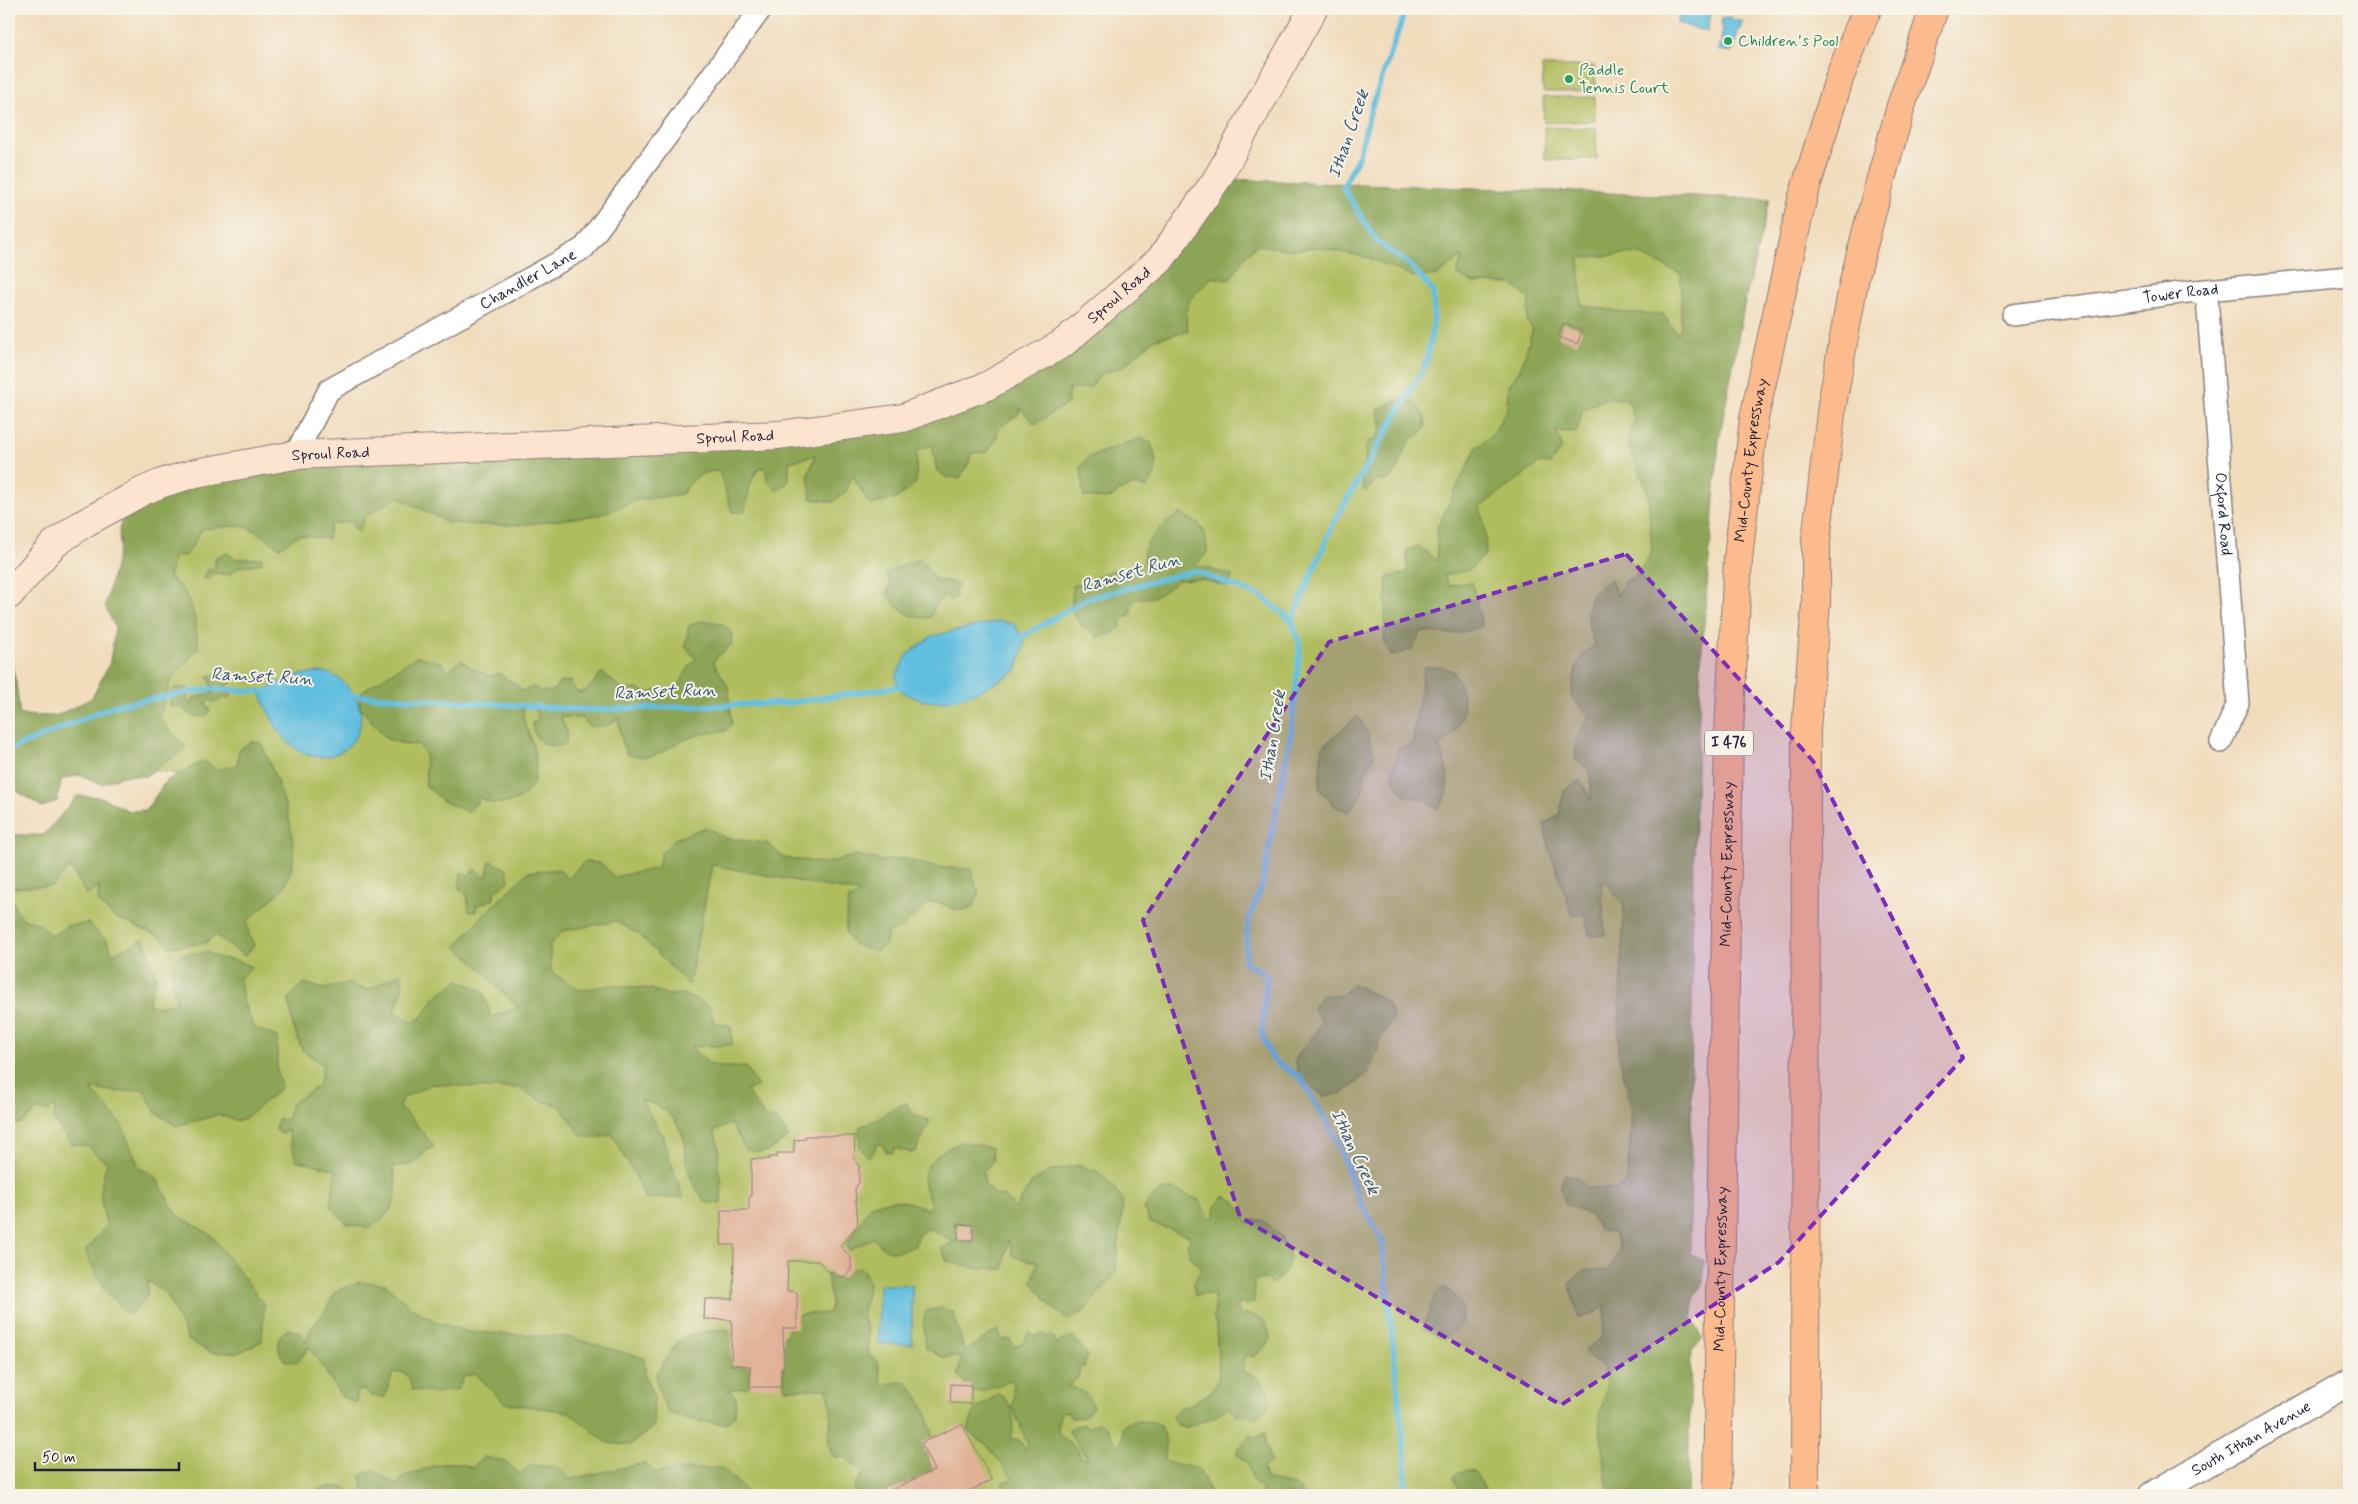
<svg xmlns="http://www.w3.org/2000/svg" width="2358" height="1504" font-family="Mynerve,sans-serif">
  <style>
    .green { fill: #b0bd5f; stroke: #69704d }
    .forest { fill: #8ca456; stroke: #576348; fill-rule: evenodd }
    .water { fill: #61bedf; stroke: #42708d }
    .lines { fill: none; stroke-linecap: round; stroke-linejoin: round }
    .stream { stroke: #61bedf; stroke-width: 5.5 }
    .building { fill: #e0b196 }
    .minor-casing { stroke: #8a7f7c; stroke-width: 24 }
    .tertiary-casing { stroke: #8a7f7c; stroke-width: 29 }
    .secondary-casing { stroke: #8a7f7c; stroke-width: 30 }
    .motorway-casing { stroke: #8a7f7c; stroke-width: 30 }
    .minor { stroke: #fff; stroke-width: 21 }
    .tertiary { stroke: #fff; stroke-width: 26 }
    .secondary { stroke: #fde4d1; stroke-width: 28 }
    .motorway { stroke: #fbbb8d; stroke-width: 28 }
    .marked { fill: #7b2cbf; fill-opacity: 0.2; stroke: #7b2cbf; stroke-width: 4; stroke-dasharray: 10 6; stroke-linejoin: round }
    .leisure-dot { fill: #2e9e5b; stroke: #f7f3e8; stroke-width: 2 }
    .labels { text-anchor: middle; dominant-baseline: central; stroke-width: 4; stroke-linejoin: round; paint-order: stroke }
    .shield { fill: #f7f3e8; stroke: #62616f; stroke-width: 1 }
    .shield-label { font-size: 15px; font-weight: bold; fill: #22223b }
    .leisure-label { font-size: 16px; fill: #27864d; stroke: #f7f3e8; text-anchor: start }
    .street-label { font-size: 16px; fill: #22223b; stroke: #f7f3e8 }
    .water-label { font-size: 18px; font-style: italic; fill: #385974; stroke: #f7f3e8 }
  </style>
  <rect width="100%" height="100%" fill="#f7f3e8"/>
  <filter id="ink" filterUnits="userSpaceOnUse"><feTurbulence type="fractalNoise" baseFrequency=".02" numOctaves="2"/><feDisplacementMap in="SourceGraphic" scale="10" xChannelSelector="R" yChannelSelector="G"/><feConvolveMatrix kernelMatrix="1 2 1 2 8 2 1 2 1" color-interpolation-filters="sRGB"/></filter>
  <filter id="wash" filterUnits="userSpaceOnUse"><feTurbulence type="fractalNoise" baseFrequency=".0096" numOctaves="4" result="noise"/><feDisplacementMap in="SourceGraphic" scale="20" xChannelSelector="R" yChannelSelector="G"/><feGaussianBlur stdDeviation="1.12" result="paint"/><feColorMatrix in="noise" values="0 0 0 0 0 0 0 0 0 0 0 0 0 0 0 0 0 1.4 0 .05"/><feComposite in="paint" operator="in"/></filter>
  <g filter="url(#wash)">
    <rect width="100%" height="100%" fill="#f1dcbc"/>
    <!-- green -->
    <g class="green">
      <polygon points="1542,66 1594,66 1597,92 1543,92"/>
      <polygon points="1543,97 1595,97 1595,121 1544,123"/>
      <polygon points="1544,127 1596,128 1597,159 1545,160"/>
      <polygon points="1217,179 1770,199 1727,250 1703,384 1679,1495 9,1495 9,843 175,859 187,775 100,763 143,491 903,418 1062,344"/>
    </g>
    <!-- forest -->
    <g class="forest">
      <path d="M1217,179L1770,199L1745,301L1719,440L1701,660L1693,880L1690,1253L1705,1261L1703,1284L1694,1296L1693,1319L1703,1338L1691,1351L1688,1495H1608L1599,1421L1606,1389L1605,1368L1583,1351L1601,1338L1606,1305L1593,1314L1579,1318L1569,1282L1588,1269L1608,1271L1620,1250L1614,1232L1600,1231C1594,1215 1581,1209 1566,1205L1560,1187L1565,1174L1579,1178L1586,1188L1616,1189L1627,1183L1632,1110L1618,1052L1624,905L1607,883L1601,881L1605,935L1589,936L1585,914L1573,916L1549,848L1544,824L1559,815L1564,791L1580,780L1591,800L1590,771L1575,759L1576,740L1590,716L1571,698C1574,675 1575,658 1595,645C1588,630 1583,607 1595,591C1598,587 1607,583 1611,579L1617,596L1625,581L1635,577L1652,552L1648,492L1627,443L1634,421L1629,402C1608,394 1601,400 1582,411L1577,432L1557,431L1562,448L1550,464L1540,463L1480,507L1485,530L1486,554L1469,570L1444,575L1449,586L1472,582L1482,626C1458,635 1447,635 1422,631L1412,649L1391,656L1384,640L1387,577L1407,573V551L1418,546L1437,561V528L1476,448L1493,434L1507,409L1508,386L1520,370L1533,329L1527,322L1529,299L1512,284L1474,283L1457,275L1462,256L1438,275L1414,277L1369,258L1317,247L1292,250L1257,245L1247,254L1229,280L1212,277C1193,297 1182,301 1188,331L1155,339L1122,367L1101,374L1090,388L1068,389V403L1035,424L1020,408L1019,414L999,427L996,439L988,452L972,453L969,462L960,478L946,477L937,471L932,445L917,450L916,483L896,499L870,505L852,475L847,490L833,502L811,499L808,474L816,455L789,462V481L777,491L768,482L765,468H758L751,483L744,512H732L719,471C700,471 692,479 682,494L637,500L599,515L520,525H486L448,523L398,497L366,516L358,532L349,522L331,524L328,539L299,535L279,548C247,521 242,525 202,529L187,555L174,557L169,578C193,590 196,624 199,649L171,678L159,719L186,748L146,776H122L102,784L79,775L62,779L57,801L42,807L9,786V654L16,682L20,715L56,716L92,698L110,662L115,627L105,606L120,546L119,529L127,506L295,455L903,418L1062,344ZM1637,253L1681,274V328L1677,334L1663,314L1629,313L1582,305L1579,258Z"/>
      <path d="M1396,400L1413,401C1420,409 1432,422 1422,432C1419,436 1413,437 1410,441C1403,449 1401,463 1395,472L1392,473V478L1384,481L1376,480L1366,491L1363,489L1362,470L1365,462L1367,442L1375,440L1382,429L1378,410Z"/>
      <path d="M1141,438L1150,442C1157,457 1159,475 1146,488L1134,485L1118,491L1114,496L1106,499L1084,497L1081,467L1089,457Z"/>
      <path d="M1180,513C1201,525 1207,527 1207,552L1196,565L1234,576L1228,587L1201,579L1178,580C1166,591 1155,600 1138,598L1131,605V614L1122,619L1120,628L1111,634L1097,637C1092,631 1086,629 1081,624C1070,614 1072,600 1073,586L1113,570L1131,571L1144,562C1144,559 1143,554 1144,550C1150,536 1168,521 1180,513Z"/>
      <polygon points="227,553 236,559 261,558 262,563 239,567 228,575 215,573 208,579 204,579 203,576 208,573 207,569 214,570 216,557"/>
      <path d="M917,559H921L935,580L948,581L959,585L955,590L956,598L951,601L947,595L936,603L931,617C914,621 897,609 888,595L890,582L886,573Z"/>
      <path d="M701,621C715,621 724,622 732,634L731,645L713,661L728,686L732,724L726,731C715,732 703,733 692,737C665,746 658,764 627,754L623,746L618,718C609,727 601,727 589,726L582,718L561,717L567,733L566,743C548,751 534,742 532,723L539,720L534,706L524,705C521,718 525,723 529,734C534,747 538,763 535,777C530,802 499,811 479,797L476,804L468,812L443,801L426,786L425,753L418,744L407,745L387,739L360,708L359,695L364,690L418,656L442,663L448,671L461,660L470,667L490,676L499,673C507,680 515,682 522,691L534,687L541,692L553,691L559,683L571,681L574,689L580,693L589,688L602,672L623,690L637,689L648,693C657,690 662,689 668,697C683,687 683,670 696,659L685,646L689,626Z"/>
      <path d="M1424,667H1442L1453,671C1471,701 1466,727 1438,747C1449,768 1453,790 1437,809L1423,799L1405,796L1392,777L1398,749L1411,745L1413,739Z"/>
      <path d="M227,672L232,675L233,682L224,687L232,694L230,698L225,697L215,702L209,700L205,703L210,710L208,714C197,720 188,715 181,706L170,707V692C175,685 182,688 189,689L187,700L191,705L194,698L214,692L208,676Z"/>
      <polygon points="1358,716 1368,735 1374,756 1365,774 1362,793 1349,812 1336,807 1319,788 1322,747"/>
      <path d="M253,741L262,744C277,783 310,848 283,888C277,896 256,912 247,922L249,935L254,945L245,956L215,935L205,943L169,947L161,937L114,917L98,902L99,886L87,895L73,871L68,868L53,886L9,888V830L10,835H44L77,796L101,797L129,811L146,810L166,781L203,761L217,770L237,765L239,750Z"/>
      <path d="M706,827L725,838L767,843L784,858L827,863L857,855L882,861L903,858L933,867L971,869L979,895L973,907L958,911L939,902L928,903L901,928L888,932L886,944L878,951C840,947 844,930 849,899L861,893L712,865L689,985L638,934L616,921L563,931L550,944L551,972L580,990L612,985L651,989L668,995L683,994L709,1006L714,1022L731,1026L732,1045L691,1047L709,1064L723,1067H746L758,1087L746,1090L767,1120L775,1117L789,1137C771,1150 767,1156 745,1149L731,1124L714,1131L719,1147L718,1167L722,1183L721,1203H707C697,1193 689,1177 686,1162C685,1156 687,1149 685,1143C679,1119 664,1105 641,1100L661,1133L683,1197L645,1199L635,1175L612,1134L596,1139L581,1135L560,1106L542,1101L519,1088H486L432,1084L402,1099L399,1108C413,1117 422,1133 434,1146L427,1150L414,1164L393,1167C399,1197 397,1212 368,1228L347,1224L330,1206L336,1170L296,1160L287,1129L285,1133L281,1134L276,1130V1125L279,1119L287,1120L291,1104L319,1085L323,1065L302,1050L293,1026L289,998L304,983L323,989L347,983L368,990L401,973C404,988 401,998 394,1011L413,1023C428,1014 425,1011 434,999C437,994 453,985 459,980L483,991L491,1017L518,1007L493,983L488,975L456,946L483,916L528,872L559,869L568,879L584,862L601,863L614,877L658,868L661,853L675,839Z"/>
      <polygon points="490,861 507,869 509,881 494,892 494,899 476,906 476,912 469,911 467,895 459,889 461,872 468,875 474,869 486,878"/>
      <path d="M9,896L23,919C35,920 44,927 51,936L67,926L88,923L107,941L113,954L144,939L156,977L148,1005L160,1006L177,1002C171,981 166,973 181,954L206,952L219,958L236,960L252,967L240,978L243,1001L254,1028L277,1037V1070L281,1088L244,1119L239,1121L218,1115L176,1126L155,1112L143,1089L120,1092L91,1089L121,1124L140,1169L155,1175L176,1214L211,1235L264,1304L262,1341L240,1352L212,1353L188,1340L167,1294L148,1281L147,1297L130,1315C105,1294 99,1281 85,1252L107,1225C99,1199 99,1188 107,1163L87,1146L71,1144L54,1121L55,1104L49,1111L37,1110L21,1124L9,1123Z"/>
      <path d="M1353,984L1385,1000L1394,1017L1379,1042L1377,1052L1368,1073L1345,1092L1324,1097L1300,1077L1295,1061C1303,1044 1315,1038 1322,1022L1313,1008L1322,995L1341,996Z"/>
      <path d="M907,1103C911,1116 918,1117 930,1120L916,1151L911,1153L895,1148L892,1153L886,1152L882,1144H877L873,1153L867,1157L860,1147L859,1127C877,1122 890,1106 907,1103Z"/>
      <path d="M964,1142L991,1148L993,1161L983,1172L985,1184L994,1194L1006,1197L1015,1209L1032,1182L1050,1171L1079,1165L1098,1172L1114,1187L1123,1202L1116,1273L1083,1312L1069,1320L1052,1307L1032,1282L1038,1261H1028L1013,1256L1008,1240L1003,1270L989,1268L980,1269L947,1261L941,1248L954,1242L931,1229C921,1230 917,1235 915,1246C895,1254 889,1255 873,1238L849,1251L847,1244L872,1204L894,1200L912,1203L926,1209L931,1204C929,1198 925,1192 924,1185C920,1164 946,1146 964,1142Z"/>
      <path d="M1172,1189L1199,1200L1207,1214L1213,1219L1215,1216V1207L1224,1196C1239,1202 1242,1209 1248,1224L1251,1220H1262L1281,1236L1290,1258L1286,1271L1273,1284L1265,1279L1254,1280V1302L1247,1305L1239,1302L1238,1310L1242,1318L1245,1314C1264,1317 1269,1322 1270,1341L1264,1349L1252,1357L1245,1354L1242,1371C1257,1375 1263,1383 1271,1395L1269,1407L1255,1418L1246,1415H1235L1228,1406C1218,1420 1200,1420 1186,1428L1177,1425L1172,1417L1179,1408L1190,1405L1212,1391L1219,1378L1216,1326L1213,1316L1215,1309L1214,1294L1195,1295L1193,1284L1201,1269L1190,1256L1187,1244L1191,1237L1149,1222L1144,1209C1152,1196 1156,1190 1172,1189Z"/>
      <path d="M859,1267L864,1271L869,1283L862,1317L868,1329L869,1355L878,1362L882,1385L905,1381C923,1399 927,1413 933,1437L921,1444L934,1470L893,1489L886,1490L883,1495H857L854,1493L855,1485L863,1473L846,1457H834C824,1443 831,1429 831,1413C831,1406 829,1396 827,1389H785L780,1339L787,1335L788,1330L801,1314L829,1313L831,1304L827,1273L834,1277H844L851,1270Z"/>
      <path d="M360,1282L386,1284L411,1308L437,1322L469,1332L569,1337L644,1358L646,1379L654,1396L653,1427L630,1445L607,1443L569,1412L504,1403L476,1374L464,1376L458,1389L434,1393L412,1390L410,1380L404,1372L393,1373L385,1397L371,1396L365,1390H358L356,1403L342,1397L309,1347L297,1363L284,1360C277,1348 274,1336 289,1329L301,1333L307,1342L310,1330L325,1311L336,1291Z"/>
      <path d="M1443,1287C1457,1295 1469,1309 1460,1326C1457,1331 1449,1336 1445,1339L1423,1328L1435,1295Z"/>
      <path d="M942,1308L953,1312L965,1352L997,1330L1003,1340L1010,1339L1014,1347L1024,1342L1029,1332L1034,1336L1044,1334L1045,1338L1049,1335L1055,1338L1056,1344L1073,1336L1087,1354L1084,1367H1079C1080,1378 1076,1380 1068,1386C1083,1392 1087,1390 1093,1407C1087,1416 1082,1418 1071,1418L1066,1411L1061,1412C1052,1440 1065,1436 1079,1451L1080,1458L1088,1459L1068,1430L1075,1426L1085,1424L1087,1428L1101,1422L1108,1428L1117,1445L1123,1440L1122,1427C1133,1417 1148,1421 1161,1426C1166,1438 1167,1448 1164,1461C1176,1465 1186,1464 1199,1468L1211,1495H1005L1001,1491L1004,1481L1013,1479L986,1444L976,1438L968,1430L974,1411L998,1394C1015,1402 1015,1422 1011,1438L1019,1440L1026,1449L1028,1445L1012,1406L1014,1397L1012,1380L980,1392L971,1390L958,1375L961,1358L954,1356L944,1358L926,1348L923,1325L926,1311Z"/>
      <path d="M727,1329L747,1339L760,1377L749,1387L728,1390L736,1397L735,1415L726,1424L692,1420L668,1413L658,1388L656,1374C683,1333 678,1334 727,1329Z"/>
      <path d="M1266,1432L1265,1445L1271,1461L1263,1468L1266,1479C1283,1485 1291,1479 1305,1495H1261L1263,1490L1253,1482L1247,1462L1236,1454L1238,1449L1250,1435L1257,1438Z"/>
      <path d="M484,1457L503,1461L520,1474L531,1465L557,1467L570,1479L646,1463L655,1473L672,1470L723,1468L749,1495H356L363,1490L361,1475L374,1470L397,1485L404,1476C430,1470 444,1455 472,1468Z"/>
      <polygon points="1466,1470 1474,1471 1489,1495 1461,1495 1453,1479 1457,1473"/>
      <polygon points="328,1487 344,1487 355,1495 313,1495 315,1491"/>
    </g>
    <!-- water -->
    <g class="water">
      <polygon points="1680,9 1712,9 1707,32 1677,23"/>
      <polygon points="1723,17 1744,22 1738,32 1732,52 1719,50 1723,29 1721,23"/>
      <path d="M999,621L1014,624L1025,643L1016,671C979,692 937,718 898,688L896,676L908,654L932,636Z"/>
      <path d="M321,672C334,673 347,683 353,695C356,699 359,704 360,709C366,737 341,762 312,756C285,750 269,717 261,694C278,679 298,674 321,672Z"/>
      <polygon points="879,1285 912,1285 912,1344 878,1344"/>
    </g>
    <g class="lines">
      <!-- stream -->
      <g class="stream">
        <polyline points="1406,9 1371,109 1359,155 1343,187 1377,242 1410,265 1433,291 1434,319 1426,364 1334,522 1292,621 1300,646 1292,728 1262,885 1248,922 1245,962 1267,976 1262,1035 1273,1060 1300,1077 1335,1136 1358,1197 1382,1240 1405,1458 1406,1495"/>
        <polyline points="1017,640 1086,599 1194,571 1263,597 1292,621"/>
        <polyline points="348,695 591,710 787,703 904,686"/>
        <polyline points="9,750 116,705 209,689 271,692"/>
      </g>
    </g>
    <g id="blocks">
      <!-- building -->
      <g class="building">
        <polygon points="1563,323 1582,330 1577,344 1558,337"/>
        <polygon points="805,1136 855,1136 854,1158 859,1166 859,1182 855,1189 858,1224 840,1246 851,1258 851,1270 844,1277 834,1277 818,1261 788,1261 787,1291 797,1292 797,1328 783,1328 784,1367 781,1367 781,1387 750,1387 750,1366 731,1365 732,1320 704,1319 705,1299 733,1299 734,1245 721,1245 721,1210 749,1210 749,1198 751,1197 751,1159 770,1159 769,1157 777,1157 777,1153 794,1153 794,1140 805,1139"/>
        <polygon points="958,1224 973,1225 973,1240 958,1240"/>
        <polygon points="951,1384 971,1385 971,1404 950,1403"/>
        <polygon points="962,1424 992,1480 962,1495 880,1495 934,1470 921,1443"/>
      </g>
    </g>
  </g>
  <g filter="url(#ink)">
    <use href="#blocks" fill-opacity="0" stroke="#8a7f7c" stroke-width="1"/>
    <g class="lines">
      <!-- minor casing -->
      <g class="minor-casing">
        <g id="minor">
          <path id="s1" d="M2195,291L2207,297L2238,703L2221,742"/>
          <path id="s2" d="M2013,315L2195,291L2349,277"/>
          <path id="s3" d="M295,455L329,390L584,248L761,9"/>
        </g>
      </g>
      <!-- tertiary casing -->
      <g class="tertiary-casing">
        <g id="tertiary">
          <path id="s4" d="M2152,1495L2349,1382"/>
        </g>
      </g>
      <!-- secondary casing -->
      <g class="secondary-casing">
        <g id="secondary">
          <path id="s5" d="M9,595L53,545L81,525L143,491L162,483L196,473L295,455L779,435L903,418L987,386L1062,344L1160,260L1217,179L1313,9"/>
        </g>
      </g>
      <!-- motorway casing -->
      <g class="motorway-casing">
        <g id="motorway">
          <path id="s6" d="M1717,1495L1729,731L1738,559L1754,418L1802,200L1840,76L1867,9"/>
          <polyline points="1805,1495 1806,730 1816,603 1816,541 1832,405 1854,281 1871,215 1901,106 1934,9"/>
        </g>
      </g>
      <!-- minor -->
      <use href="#minor" class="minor"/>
      <!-- tertiary -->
      <use href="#tertiary" class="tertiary"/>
      <!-- secondary -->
      <use href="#secondary" class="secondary"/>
      <!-- motorway -->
      <use href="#motorway" class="motorway"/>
    </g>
  </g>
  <!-- marked area -->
  <path class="marked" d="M1626,554L1813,761L1963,1058L1779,1262L1561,1405L1240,1217L1143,920L1329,642Z"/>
  <!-- markers -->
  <g class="leisure-dot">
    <circle cx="1728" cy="41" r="5"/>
    <circle cx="1569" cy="79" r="5"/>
  </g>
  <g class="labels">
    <!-- shield labels -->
    <rect class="shield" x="1705" y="730.5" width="48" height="25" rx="4"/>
    <g class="shield-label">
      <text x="1729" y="743">I 476</text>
    </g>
    <!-- leisure labels -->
    <g class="leisure-label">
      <text x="1738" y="41">Children's Pool</text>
      <text x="1579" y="70">Paddle<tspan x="1579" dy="18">Tennis Court</tspan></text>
    </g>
    <!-- street labels -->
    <g class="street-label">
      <text stroke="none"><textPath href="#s3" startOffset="301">Chandler Lane</textPath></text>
      <text stroke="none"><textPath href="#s2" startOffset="169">Tower Road</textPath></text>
      <text stroke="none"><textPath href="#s5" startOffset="1189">Sproul Road</textPath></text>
      <text stroke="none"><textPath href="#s5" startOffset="769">Sproul Road</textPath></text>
      <text stroke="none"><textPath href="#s5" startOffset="364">Sproul Road</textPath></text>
      <text stroke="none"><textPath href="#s6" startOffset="1036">Mid-County Expressway</textPath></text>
      <text stroke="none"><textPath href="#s1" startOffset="231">Oxford Road</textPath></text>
      <text stroke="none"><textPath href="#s6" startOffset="631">Mid-County Expressway</textPath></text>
      <text stroke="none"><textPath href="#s6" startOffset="226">Mid-County Expressway</textPath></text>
      <text stroke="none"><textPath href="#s4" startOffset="114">South Ithan Avenue</textPath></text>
    </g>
    <!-- water labels -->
    <g class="water-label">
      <text transform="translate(1349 134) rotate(-71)">Ithan Creek</text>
      <text transform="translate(1131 573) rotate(-16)">Ramset Run</text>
      <text transform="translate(262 677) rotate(3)">Ramset Run</text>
      <text transform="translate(665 692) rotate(-2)">Ramset Run</text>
      <text transform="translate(1273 736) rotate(-81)">Ithan Creek</text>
      <text transform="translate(1355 1152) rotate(65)">Ithan Creek</text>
    </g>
  </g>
  <!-- margin -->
  <rect width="2358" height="1504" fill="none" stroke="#f7f3e8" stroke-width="30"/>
  <!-- scale -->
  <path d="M35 1462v8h144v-8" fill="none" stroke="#22223b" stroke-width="2.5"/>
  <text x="42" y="1462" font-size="15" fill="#22223b" stroke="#f7f3e8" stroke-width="4" paint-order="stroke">50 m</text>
</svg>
